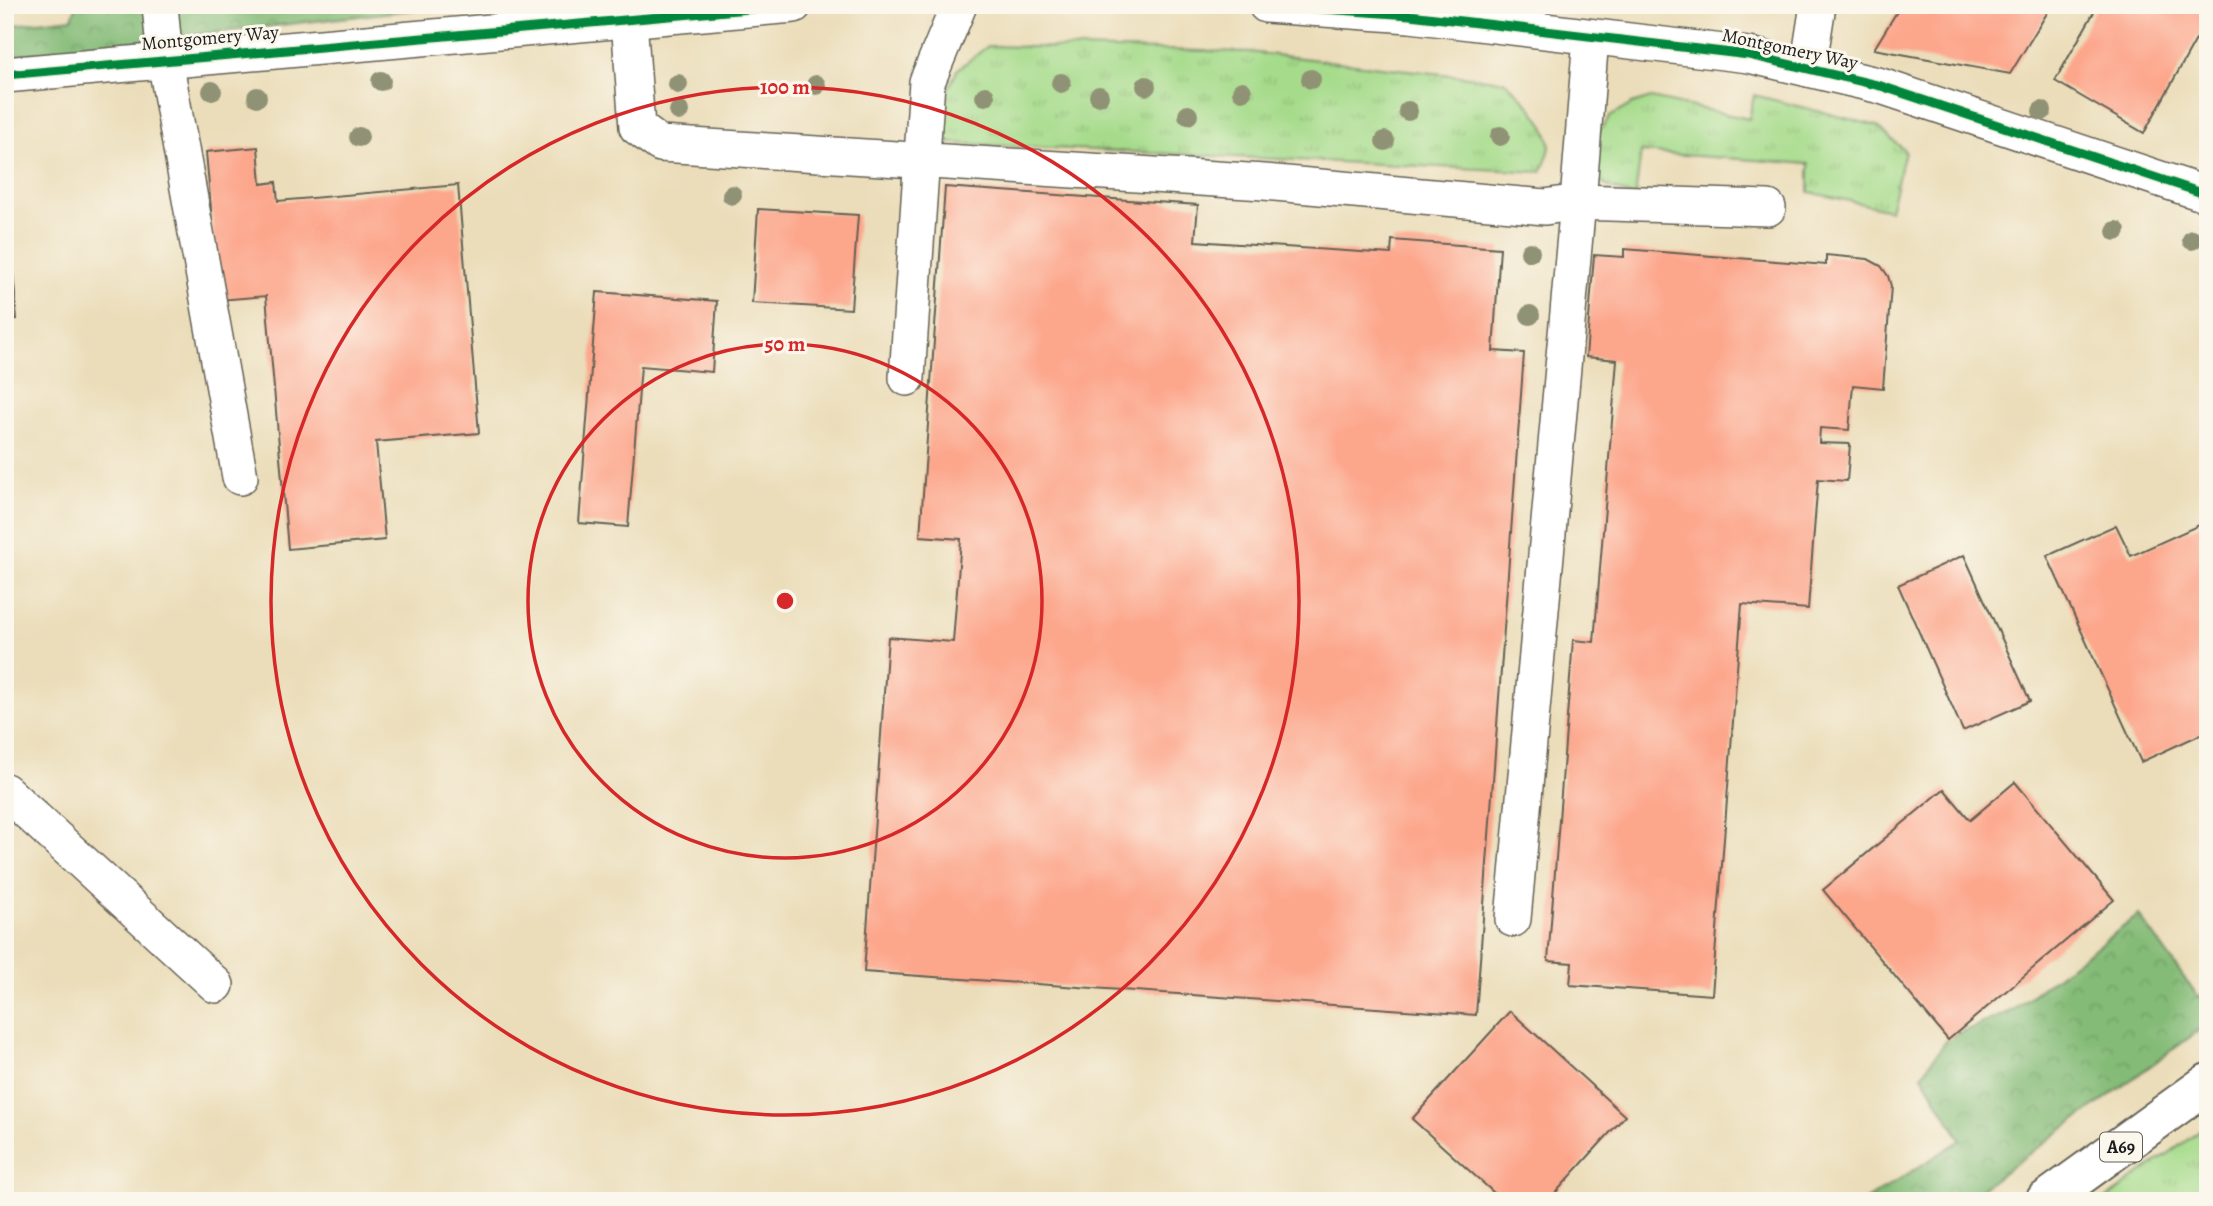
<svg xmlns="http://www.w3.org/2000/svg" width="2213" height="1206" font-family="Alegreya,serif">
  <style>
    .grass { fill: url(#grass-tufts); stroke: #617c54; stroke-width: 2 }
    .forest { fill: url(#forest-crowns); stroke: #506c4a; stroke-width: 2 }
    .building { fill: #fca68b }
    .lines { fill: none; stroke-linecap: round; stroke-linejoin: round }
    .minor-casing { stroke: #646053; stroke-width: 38 }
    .major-casing { stroke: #646053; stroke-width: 42 }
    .minor { stroke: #fff; stroke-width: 35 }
    .major { stroke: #fff; stroke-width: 38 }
    .cycleway-casing { stroke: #fbf7ec; stroke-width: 13 }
    .cycleway { stroke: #00873e; stroke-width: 9 }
    .tree { fill: #909275 }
    .ring { fill: none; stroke: #d62828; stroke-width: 3.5 }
    .labels { text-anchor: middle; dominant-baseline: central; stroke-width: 6; stroke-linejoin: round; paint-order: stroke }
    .shield { fill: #fbf7ec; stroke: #5f5e5a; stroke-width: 2 }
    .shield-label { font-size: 18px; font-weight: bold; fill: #1c1c1c }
    .street-label { font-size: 19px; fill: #1c1c1c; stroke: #fbf7ec }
    .centre { fill: #d62828; stroke: #fbf7ec; stroke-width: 3.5 }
    .ring-label { font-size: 21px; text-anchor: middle; font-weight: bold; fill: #d62828; stroke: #fbf7ec; stroke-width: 6; stroke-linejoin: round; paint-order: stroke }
  </style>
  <defs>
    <pattern id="grass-tufts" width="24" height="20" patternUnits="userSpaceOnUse" patternTransform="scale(1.75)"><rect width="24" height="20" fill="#a6db8b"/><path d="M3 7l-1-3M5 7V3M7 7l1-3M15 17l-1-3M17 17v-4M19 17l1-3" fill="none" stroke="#8ebb77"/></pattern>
    <pattern id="forest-crowns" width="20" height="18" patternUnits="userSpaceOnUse" patternTransform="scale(1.75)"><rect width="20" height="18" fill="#84bb77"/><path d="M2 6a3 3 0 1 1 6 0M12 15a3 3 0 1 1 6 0" fill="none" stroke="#71a066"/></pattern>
  </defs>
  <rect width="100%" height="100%" fill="#fbf7ec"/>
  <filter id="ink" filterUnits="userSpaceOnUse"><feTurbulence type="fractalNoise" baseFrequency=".0143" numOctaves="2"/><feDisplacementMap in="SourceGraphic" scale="14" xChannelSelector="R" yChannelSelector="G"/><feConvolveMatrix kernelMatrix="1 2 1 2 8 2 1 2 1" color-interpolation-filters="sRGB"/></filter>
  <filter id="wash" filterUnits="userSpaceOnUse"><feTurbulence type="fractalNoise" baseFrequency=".00686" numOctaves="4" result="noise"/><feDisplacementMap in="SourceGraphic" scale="28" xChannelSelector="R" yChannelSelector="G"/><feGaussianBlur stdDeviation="1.57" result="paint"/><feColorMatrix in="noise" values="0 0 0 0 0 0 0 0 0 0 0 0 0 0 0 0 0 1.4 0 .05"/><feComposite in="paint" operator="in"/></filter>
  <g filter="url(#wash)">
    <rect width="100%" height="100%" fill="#ebddb9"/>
    <!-- grass -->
    <g class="grass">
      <path d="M988,46L1249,52L1504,81C1520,93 1549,124 1550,145C1550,153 1544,165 1541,172L949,143L937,110L958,69Z"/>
      <polygon points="1754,95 1877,126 1905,151 1890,210 1809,192 1809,164 1641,152 1635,197 1606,186 1593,173 1593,138 1610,117 1632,104 1651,98 1749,119"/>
      <polygon points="2208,1125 2208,1198 2205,1201 2103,1201"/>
    </g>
    <!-- forest -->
    <g class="forest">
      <polygon points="77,5 454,5 5,57 5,26 72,18"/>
      <polygon points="2139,915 2198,997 2208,992 2208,1024 1964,1201 1865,1201 1961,1140 1922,1075 1948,1038 2011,1011"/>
    </g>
    <g id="blocks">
      <!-- building -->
      <g class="building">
        <polygon points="1901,5 2052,5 2010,74 1874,49"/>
        <polygon points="2098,5 2208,5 2208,18 2144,133 2055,81"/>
        <polygon points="258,147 261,184 276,182 278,201 458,185 479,433 376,442 385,540 288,549 266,296 219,300 206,152"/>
        <polygon points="945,187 1198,205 1195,241 1391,254 1392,240 1500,248 1493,351 1524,353 1476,1015 864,972 888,637 953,642 961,539 920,536"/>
        <polygon points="5,198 7,198 17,319 5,320"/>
        <polygon points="758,209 858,215 851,309 752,303"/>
        <polygon points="1624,249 1826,265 1826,255 1868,259 1881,266 1888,276 1891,286 1883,388 1853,385 1849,430 1820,428 1819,443 1850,444 1847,481 1818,479 1808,609 1742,604 1712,995 1570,985 1572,963 1548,961 1573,640 1594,642 1617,360 1586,357 1594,255 1624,257"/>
        <polygon points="597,292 717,301 712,372 641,366 628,527 579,523"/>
        <polygon points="2208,521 2208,731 2141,762 2047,556 2116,525 2131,556"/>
        <polygon points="1964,555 2030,701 1963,731 1898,585"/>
        <polygon points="2015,782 2114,900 1948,1040 1823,890 1944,789 1970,820"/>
        <polygon points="1510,1011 1625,1116 1548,1201 1503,1201 1412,1119"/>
      </g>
    </g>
  </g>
  <g filter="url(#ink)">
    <use href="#blocks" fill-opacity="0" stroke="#646053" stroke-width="2"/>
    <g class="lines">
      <!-- minor casing -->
      <g class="minor-casing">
        <g id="minor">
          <polyline points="160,5 165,60 240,477"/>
          <polyline points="1266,5 1410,15 1749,55 1881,86 2208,195"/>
          <polyline points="629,20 637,127 660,144 1264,182 1545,207 1578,202 1591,37"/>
          <polyline points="1808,69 1818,5"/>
          <polyline points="5,75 794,5"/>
          <polyline points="907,378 927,82 959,5"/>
          <polyline points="5,791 216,985"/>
          <polyline points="1513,919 1578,202 1768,208"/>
        </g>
      </g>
      <!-- major casing -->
      <g class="major-casing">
        <polyline id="major" points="2045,1201 2208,1083"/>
      </g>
      <!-- minor -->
      <use href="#minor" class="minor"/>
      <!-- major -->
      <use href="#major" class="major"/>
      <!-- cycleway casing -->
      <g class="cycleway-casing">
        <g id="cycleway">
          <polyline points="1266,5 1410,15 1749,55 1881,86 2208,195"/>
          <polyline points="5,75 794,5"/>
        </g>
      </g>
      <!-- cycleway -->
      <use href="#cycleway" class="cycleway"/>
    </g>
    <!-- trees -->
    <g class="tree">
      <circle cx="1311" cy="79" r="10"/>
      <circle cx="381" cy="81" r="10"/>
      <circle cx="1061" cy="83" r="10"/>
      <circle cx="678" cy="84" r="10"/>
      <circle cx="816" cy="85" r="10"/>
      <circle cx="1146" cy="86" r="10"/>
      <circle cx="212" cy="91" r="10"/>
      <circle cx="1242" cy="91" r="10"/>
      <circle cx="985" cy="96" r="10"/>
      <circle cx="1099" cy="96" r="10"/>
      <circle cx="257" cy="97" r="10"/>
      <circle cx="679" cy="111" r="10"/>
      <circle cx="1408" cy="111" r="10"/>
      <circle cx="2042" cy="111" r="10"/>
      <circle cx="1188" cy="115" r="10"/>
      <circle cx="1500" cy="136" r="10"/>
      <circle cx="359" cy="137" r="10"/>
      <circle cx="1385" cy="141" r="10"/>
      <circle cx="732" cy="195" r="10"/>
      <circle cx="2116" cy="231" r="10"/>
      <circle cx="2192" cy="240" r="10"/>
      <circle cx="1530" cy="252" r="10"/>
      <circle cx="1530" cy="315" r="10"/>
    </g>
  </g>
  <!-- distance rings -->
  <g class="ring">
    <circle cx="785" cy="601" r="257"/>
    <circle cx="785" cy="601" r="514"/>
  </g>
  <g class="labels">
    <!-- shield labels -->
    <rect class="shield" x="2100" y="1132.5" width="42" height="29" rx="5"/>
    <g class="shield-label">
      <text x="2121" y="1147">A69</text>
    </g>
    <!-- street labels -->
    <g class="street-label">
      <text transform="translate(210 38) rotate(-5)">Montgomery Way</text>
      <text transform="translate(1790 49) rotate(12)">Montgomery Way</text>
    </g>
  </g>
  <circle cx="785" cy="601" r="10" class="centre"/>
  <g class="ring-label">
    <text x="785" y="94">100 m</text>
    <text x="785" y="351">50 m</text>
  </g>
  <!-- margin -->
  <rect width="2213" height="1206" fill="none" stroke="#fbf7ec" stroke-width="28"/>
</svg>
